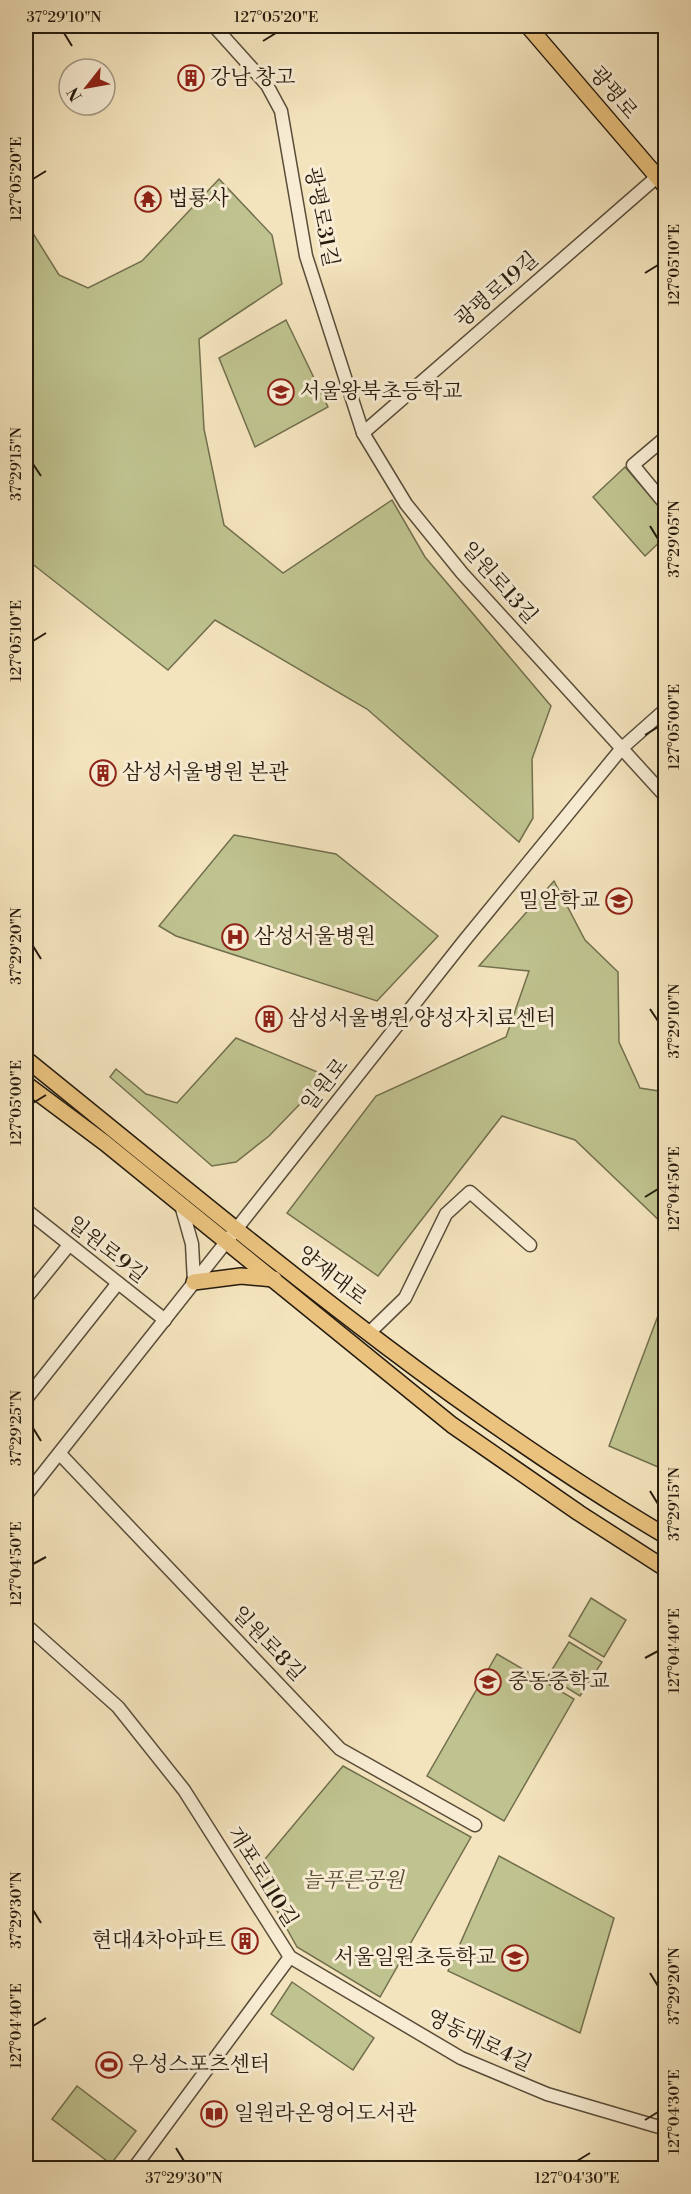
<svg xmlns="http://www.w3.org/2000/svg" width="691" height="2194" font-family="'Libre Bodoni','Noto Serif KR',serif">
  <style>
    .green { fill: #bfc38f; stroke: #726f4e; stroke-width: 1.5 }
    .lines { fill: none; stroke-linecap: round; stroke-linejoin: round }
    .minor-casing { stroke: #594d3a; stroke-width: 15 }
    .major-casing { stroke: #251b0e; stroke-width: 18 }
    .minor { stroke: #f8edd4; stroke-width: 12 }
    .major { stroke: #eac27e; stroke-width: 15 }
    .ticks { fill: none; stroke: #251b0e; stroke-width: 2 }
    .labels { text-anchor: middle; dominant-baseline: central; stroke-width: 6; stroke-linejoin: round; paint-order: stroke }
    .poi-label { font-size: 21px; fill: #251b0e; stroke: #f8edd4; text-anchor: start }
    .street-label { font-size: 21px; fill: #251b0e; stroke: #f8edd4 }
    .park-label { font-size: 21px; font-style: italic; fill: #534d35; stroke: #f8edd4 }
    .neatline { fill: none; stroke: #251b0e; stroke-width: 2 }
    .ticks-label { font-size: 15px; text-anchor: middle; fill: #251b0e }
  </style>
  <rect width="100%" height="100%" fill="#f4e4bd"/>
  <filter id="stains"><feTurbulence type="fractalNoise" baseFrequency=".00333" numOctaves="4"/><feColorMatrix values="0 0 0 0 .2 0 0 0 0 .09 0 0 0 0 .02 0 0 0 .5 -.17"/></filter>
  <radialGradient id="worn" r=".72"><stop offset=".6" stop-color="#630" stop-opacity="0"/><stop offset="1" stop-color="#630" stop-opacity=".3"/></radialGradient>
  <!-- green -->
  <g class="green">
    <polygon points="219,179 272,235 282,284 199,339 204,429 224,525 283,573 392,500 425,557 551,706 532,759 533,818 519,842 367,709 215,620 168,670 26,559 26,222 59,275 88,288 142,261"/>
    <polygon points="286,320 328,407 255,447 219,358"/>
    <polygon points="625,467 665,513 665,537 645,556 593,497"/>
    <polygon points="234,835 336,854 438,936 377,1001 176,936 159,926"/>
    <polygon points="554,881 585,940 618,972 619,1042 640,1088 665,1092 665,1226 575,1140 502,1116 378,1276 287,1213 376,1096 506,1037 529,971 479,966"/>
    <polygon points="236,1038 327,1076 269,1136 236,1162 212,1166 110,1077 116,1069 146,1094 177,1103"/>
    <polygon points="665,1297 666,1470 665,1470 609,1446"/>
    <polygon points="591,1598 626,1620 604,1657 569,1636"/>
    <polygon points="569,1642 602,1662 580,1696 548,1676"/>
    <polygon points="497,1654 574,1699 504,1821 427,1776"/>
    <polygon points="343,1766 471,1837 380,1997 297,1947 255,1871"/>
    <polygon points="499,1856 614,1918 580,2033 448,1971"/>
    <polygon points="292,1982 374,2038 353,2070 271,2014"/>
    <polygon points="77,2086 136,2131 111,2164 52,2119"/>
  </g>
  <g class="lines">
    <!-- minor casing -->
    <g class="minor-casing">
      <g id="minor">
        <polyline points="214,26 267,85 281,111 306,256 363,433 406,504 462,573 666,797"/>
        <polyline points="363,433 666,169"/>
        <polyline points="666,437 633,465 666,505"/>
        <polyline points="181,1205 192,1244 194,1282"/>
        <polyline points="26,1210 165,1320"/>
        <polyline points="26,1298 69,1245"/>
        <polyline points="370,1332 405,1298 446,1214 470,1192 530,1245"/>
        <polyline points="26,1399 118,1283"/>
        <polyline points="60,1454 340,1749 475,1825"/>
        <polyline points="26,1495 464,941 622,748 666,709"/>
        <polyline points="26,1625 118,1707 184,1790 290,1957 461,2058 547,2094 666,2129"/>
        <polyline points="134,2168 290,1957"/>
      </g>
    </g>
    <!-- major casing -->
    <g class="major-casing">
      <g id="major">
        <polyline points="528,26 666,187"/>
        <path d="M26,1059C232,1225 437,1401 666,1536"/>
        <polyline points="26,1084 105,1143 452,1425 579,1513 666,1569"/>
        <polyline points="194,1282 241,1276 274,1279"/>
      </g>
    </g>
    <!-- minor -->
    <use href="#minor" class="minor"/>
    <!-- major -->
    <use href="#major" class="major"/>
  </g>
  <!-- ticks -->
  <path class="ticks" d="M64,33L72,46M263,41L276,33M33,179L46,171M645,273L658,265M33,464L41,476M650,526L658,539M33,641L46,633M645,735L658,727M33,946L41,959M650,1009L658,1021M33,1103L46,1095M645,1197L658,1189M33,1428L41,1441M650,1491L658,1504M33,1564L46,1557M645,1658L658,1651M33,1910L41,1923M650,1973L658,1986M33,2026L46,2018M645,2120L658,2112M176,2148L184,2161M577,2161L590,2153"/>
  <!-- icons -->
  <defs>
    <g id="building-ring" transform="scale(1.35)"><circle r="9.5" fill="#f8edd4" stroke="#8f2418" stroke-width="1.5"/><path d="M-4-6H4V6H1V3H-1V6H-4ZM-2.5-4.3h1.7v1.8h-1.7ZM.8-4.3h1.7v1.8H.8ZM-2.5-1h1.7V.8h-1.7ZM.8-1h1.7V.8H.8Z" fill="#8f2418"/></g>
    <g id="temple-ring" transform="scale(1.35)"><circle r="9.5" fill="#f8edd4" stroke="#8f2418" stroke-width="1.5"/><path d="M0-6L5-2H3V0L6.5 2.5H4V6H1.5V3h-3V6H-4V2.5H-6.5L-3 0V-2H-5Z" fill="#8f2418"/></g>
    <g id="school-ring" transform="scale(1.35)"><circle r="9.5" fill="#f8edd4" stroke="#8f2418" stroke-width="1.5"/><path d="M0-5L7-2L0 1L-7-2ZM-4 1L0 2.5L4 1V4Q0 6-4 4Z" fill="#8f2418"/></g>
    <g id="hospital-ring" transform="scale(1.35)"><circle r="9.5" fill="#f8edd4" stroke="#8f2418" stroke-width="1.5"/><path d="M-5-5h3v3.5h4V-5h3V5h-3V1.5h-4V5h-3Z" fill="#8f2418"/></g>
    <g id="stadium-ring" transform="scale(1.35)"><circle r="9.5" fill="#f8edd4" stroke="#8f2418" stroke-width="1.5"/><path d="M0-5a6.5 5 0 1 0 0 10a6.5 5 0 1 0 0-10ZM-3.5-1.8h7v3.6h-7Z" fill="#8f2418"/></g>
    <g id="library-ring" transform="scale(1.35)"><circle r="9.5" fill="#f8edd4" stroke="#8f2418" stroke-width="1.5"/><path d="M-6-4Q-3-5.5-.7-3.5V5Q-3 3-6 4ZM6-4Q3-5.5 .7-3.5V5Q3 3 6 4Z" fill="#8f2418"/></g>
  </defs>
  <g fill-rule="evenodd">
    <use href="#building-ring" x="191" y="78"/>
    <use href="#temple-ring" x="148" y="199"/>
    <use href="#school-ring" x="281" y="392"/>
    <use href="#building-ring" x="103" y="773"/>
    <use href="#school-ring" x="619" y="901"/>
    <use href="#hospital-ring" x="235" y="937"/>
    <use href="#building-ring" x="269" y="1019"/>
    <use href="#school-ring" x="488" y="1682"/>
    <use href="#building-ring" x="245" y="1941"/>
    <use href="#school-ring" x="515" y="1958"/>
    <use href="#stadium-ring" x="109" y="2065"/>
    <use href="#library-ring" x="214" y="2114"/>
  </g>
  <g class="labels">
    <!-- poi labels -->
    <g class="poi-label">
      <text x="210" y="78">강남 창고</text>
      <text x="168" y="199">법룡사</text>
      <text x="300" y="392">서울왕북초등학교</text>
      <text x="122" y="773">삼성서울병원 본관</text>
      <text x="600" y="901" text-anchor="end">밀알학교</text>
      <text x="254" y="937">삼성서울병원</text>
      <text x="288" y="1019">삼성서울병원 양성자치료센터</text>
      <text x="508" y="1682">중동중학교</text>
      <text x="226" y="1941" text-anchor="end">현대4차아파트</text>
      <text x="496" y="1958" text-anchor="end">서울일원초등학교</text>
      <text x="128" y="2065">우성스포츠센터</text>
      <text x="234" y="2114">일원라온영어도서관</text>
    </g>
    <!-- street labels -->
    <g class="street-label">
      <text transform="translate(613 93) rotate(50)">광평로</text>
      <text transform="translate(321 217) rotate(79)">광평로31길</text>
      <text transform="translate(497 290) rotate(-41)">광평로19길</text>
      <text transform="translate(499 583) rotate(48)">일원로13길</text>
      <text transform="translate(325 1085) rotate(-51)">일원로</text>
      <text transform="translate(107 1250) rotate(38)">일원로9길</text>
      <text transform="translate(332 1276) rotate(38)">양재대로</text>
      <text transform="translate(268 1644) rotate(46)">일원로8길</text>
      <text transform="translate(262 1877) rotate(58)">개포로110길</text>
      <text transform="translate(479 2041) rotate(26)">영동대로4길</text>
    </g>
    <!-- park labels -->
    <g class="park-label">
      <text x="353" y="1881">늘푸른공원</text>
    </g>
  </g>
  <!-- margin -->
  <rect width="691" height="2194" fill="none" stroke="#f4e4bd" stroke-width="66"/>
  <!-- north arrow -->
  <g transform="translate(87 87) rotate(239)"><circle r="28" fill="#f8edd4" stroke="#a49985" stroke-width="1.5"/>
  <path d="M0-4.5L10 22L0 15L-10 22Z" fill="#8f2418"/>
  <text y="-9" font-size="16" font-weight="bold" text-anchor="middle" fill="#251b0e">N</text>
  </g>
  <rect x="33" y="33" width="625" height="2128" class="neatline"/>
  <g class="ticks-label">
    <text x="64" y="22">37°29'10"N</text>
    <text x="276" y="22">127°05'20"E</text>
    <text transform="translate(16 179) rotate(-90)" y="5">127°05'20"E</text>
    <text transform="translate(674 265) rotate(-90)" y="5">127°05'10"E</text>
    <text transform="translate(16 464) rotate(-90)" y="5">37°29'15"N</text>
    <text transform="translate(674 539) rotate(-90)" y="5">37°29'05"N</text>
    <text transform="translate(16 641) rotate(-90)" y="5">127°05'10"E</text>
    <text transform="translate(674 727) rotate(-90)" y="5">127°05'00"E</text>
    <text transform="translate(16 946) rotate(-90)" y="5">37°29'20"N</text>
    <text transform="translate(674 1021) rotate(-90)" y="5">37°29'10"N</text>
    <text transform="translate(16 1103) rotate(-90)" y="5">127°05'00"E</text>
    <text transform="translate(674 1189) rotate(-90)" y="5">127°04'50"E</text>
    <text transform="translate(16 1428) rotate(-90)" y="5">37°29'25"N</text>
    <text transform="translate(674 1504) rotate(-90)" y="5">37°29'15"N</text>
    <text transform="translate(16 1564) rotate(-90)" y="5">127°04'50"E</text>
    <text transform="translate(674 1651) rotate(-90)" y="5">127°04'40"E</text>
    <text transform="translate(16 1910) rotate(-90)" y="5">37°29'30"N</text>
    <text transform="translate(674 1986) rotate(-90)" y="5">37°29'20"N</text>
    <text transform="translate(16 2026) rotate(-90)" y="5">127°04'40"E</text>
    <text transform="translate(674 2112) rotate(-90)" y="5">127°04'30"E</text>
    <text x="184" y="2183">37°29'30"N</text>
    <text x="577" y="2183">127°04'30"E</text>
  </g>
  <rect width="100%" height="100%" filter="url(#stains)"/>
  <rect width="100%" height="100%" fill="url(#worn)"/>
</svg>
